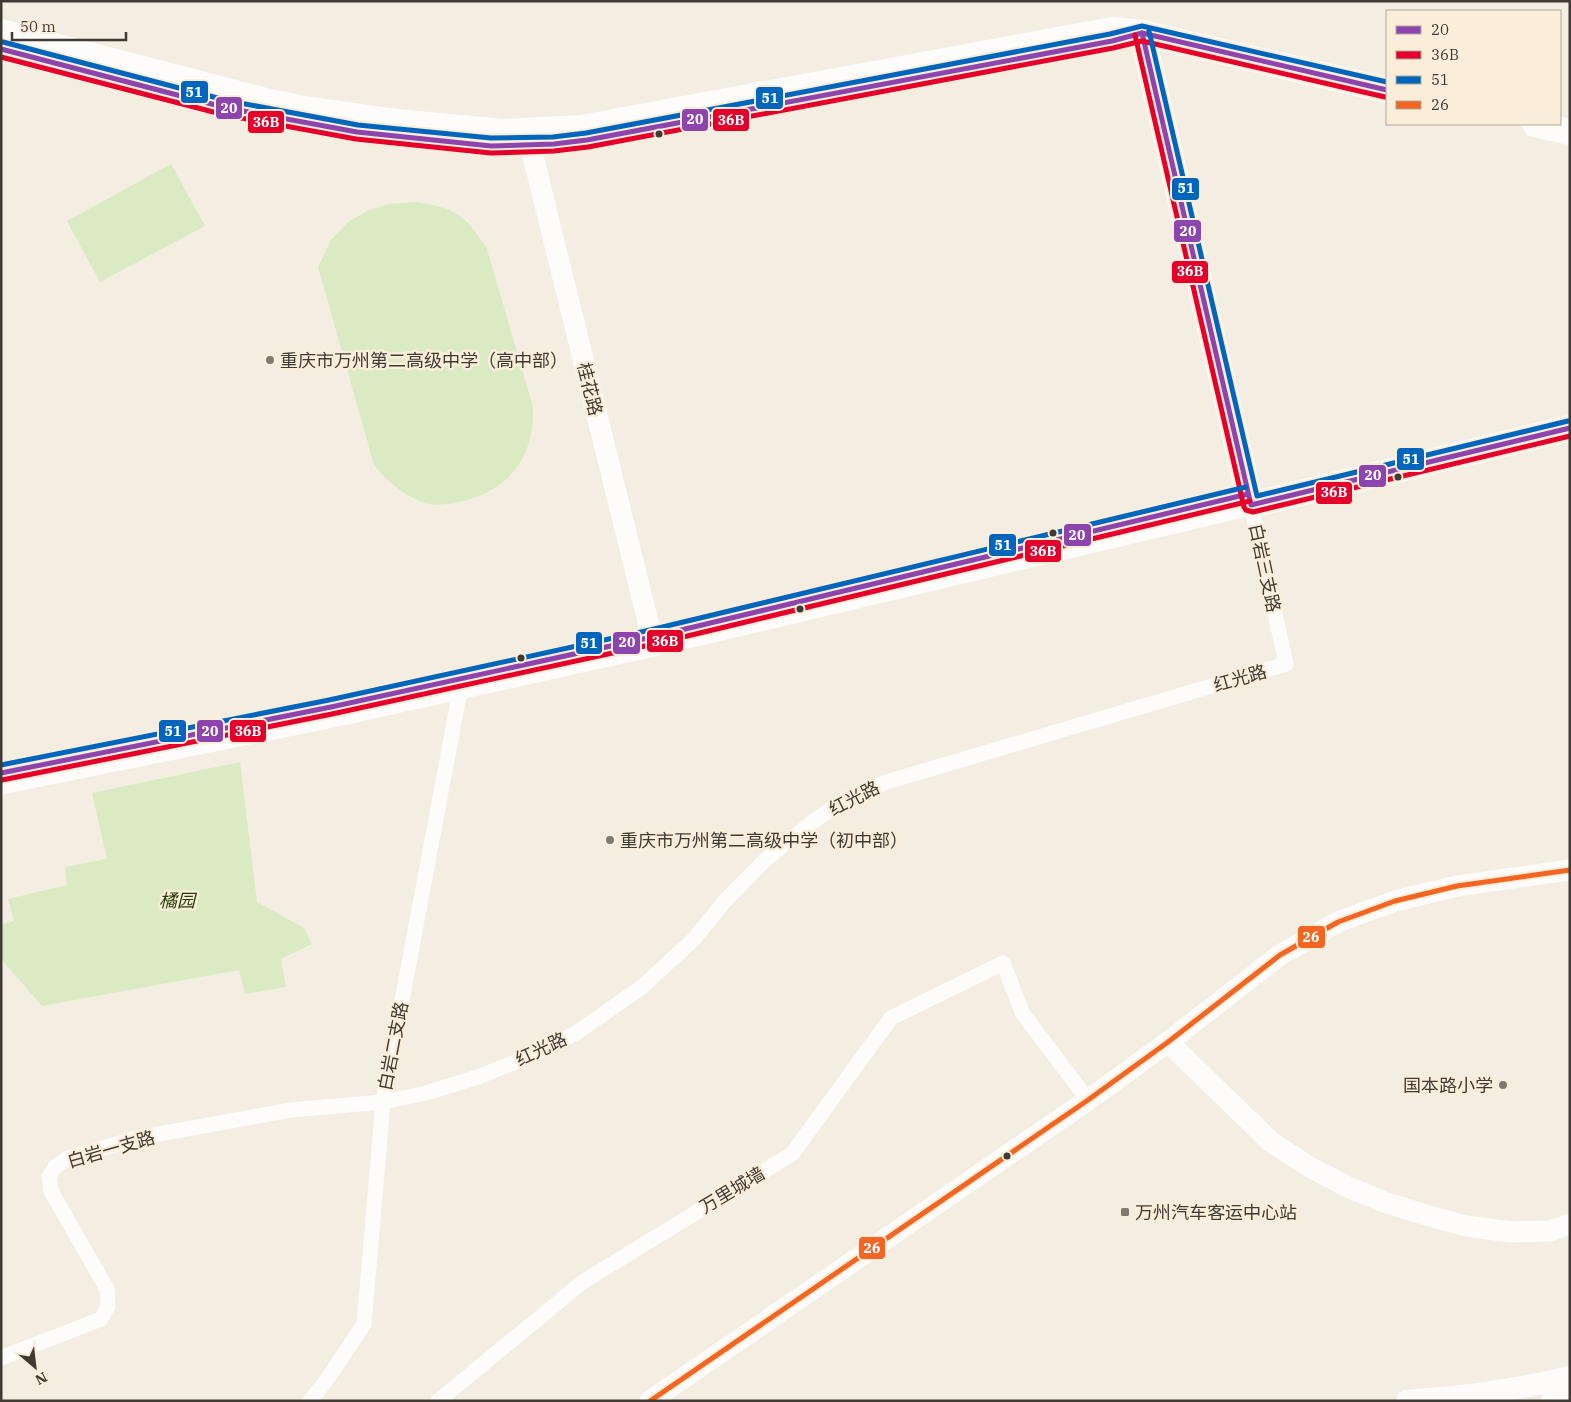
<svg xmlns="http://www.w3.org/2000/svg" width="1571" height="1402" font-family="'IBM Plex Serif','Noto Sans SC',serif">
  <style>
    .green { fill: #daebc3 }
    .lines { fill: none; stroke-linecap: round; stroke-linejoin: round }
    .street { stroke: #fdfcfb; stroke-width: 15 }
    .secondary { stroke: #fdfcfb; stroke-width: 21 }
    .primary { stroke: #fdfcfb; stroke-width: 22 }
    .highway { stroke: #fdfcfb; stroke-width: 26 }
    .bus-1-casing { stroke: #faeedb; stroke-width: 9 }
    .bus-2-casing { stroke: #faeedb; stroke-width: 9 }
    .bus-3-casing { stroke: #faeedb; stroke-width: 9 }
    .bus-4-casing { stroke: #faeedb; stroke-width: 9 }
    .bus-1 { stroke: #8e44ad; stroke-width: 5 }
    .bus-2 { stroke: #e4002b; stroke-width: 5 }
    .bus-3 { stroke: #0065bd; stroke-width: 5 }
    .bus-4 { stroke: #f26522; stroke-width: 5 }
    .bus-dot { fill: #3f3b34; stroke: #faeedb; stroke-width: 2 }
    .poi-dot { fill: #7e7971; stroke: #faeedb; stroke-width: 2 }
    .labels { text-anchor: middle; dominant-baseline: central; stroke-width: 5; stroke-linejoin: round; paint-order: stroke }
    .poi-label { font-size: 18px; fill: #3f3b34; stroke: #faeedb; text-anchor: start }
    .street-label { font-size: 18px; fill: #3f3b34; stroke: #faeedb }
    .park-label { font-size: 18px; font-style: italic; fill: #253f07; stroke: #faeedb }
    .line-badge { stroke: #faeedb; stroke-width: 2 }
    .badge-label { font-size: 14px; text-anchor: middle; font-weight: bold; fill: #fff }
  </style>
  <rect width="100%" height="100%" fill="#f3ede2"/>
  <!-- green -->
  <g class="green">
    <polygon points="171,164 205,226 100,282 67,221"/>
    <path d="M416,202C455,208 466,215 487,249L533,407C535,455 510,490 463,501C450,504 434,507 422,502C402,494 387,481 374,465L318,267L331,240L348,222L367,211L388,204Z"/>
    <polygon points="240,762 257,902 304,928 312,944 281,959 286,987 245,994 239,970 42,1006 1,959 1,925 14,921 8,899 67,885 65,867 107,859 92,793"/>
  </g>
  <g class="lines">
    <!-- street -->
    <g class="street">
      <polyline points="1,1358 101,1319 108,1306 107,1289 51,1191 49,1177 55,1167 68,1158 137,1138 291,1110 383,1102 426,1093 478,1077 528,1057 576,1033 642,987 694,939 724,902 764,861 811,823 844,800 883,783 1286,664 1251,505"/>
      <polyline points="310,1401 328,1378 364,1324 383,1102 462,680"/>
      <polyline points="438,1401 584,1281 792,1154 891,1018 1003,963 1023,1014 1088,1100"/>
    </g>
    <!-- secondary -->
    <g class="secondary">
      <polyline points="527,132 654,646"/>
      <polyline points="1,784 333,717 654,646 1251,505"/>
      <polyline points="1168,1042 1271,1142 1308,1166 1348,1187 1384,1202 1426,1215 1466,1226 1511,1232 1550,1231 1570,1224"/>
      <polyline points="650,1401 1088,1100 1168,1042 1280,955 1338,922 1395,901 1457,886 1570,870"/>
    </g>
    <!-- primary -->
    <g class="primary">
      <path d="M1407,1401C1462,1397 1517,1390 1570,1377"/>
      <polyline points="1552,1401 1570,1397"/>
    </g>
    <!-- highway -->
    <g class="highway">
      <polyline points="1,32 266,101 298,108 397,122 503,132 581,128 1112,30 1142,33 1387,90"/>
      <polyline points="1142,33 1251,505 1570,428"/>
      <polyline points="1535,124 1570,132"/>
    </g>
    <!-- bus-1 casing -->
    <g class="bus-1-casing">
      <g id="bus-1">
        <polyline points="1142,33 1251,505 1570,428"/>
        <polyline points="1,49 227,108 357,132 491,146 554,144 587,140 1112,41 1142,33 1387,90"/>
        <polyline points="1,773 331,707 652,637 1248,494"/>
      </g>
    </g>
    <!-- bus-2 casing -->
    <g class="bus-2-casing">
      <g id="bus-2">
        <polyline points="1135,35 1244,507 1246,510 1253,512 1570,436"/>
        <polyline points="1,57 225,115 356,139 491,153 554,151 588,147 1113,48 1142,41 1385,97"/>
        <polyline points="2,780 332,714 654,644 1250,501"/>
      </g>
    </g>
    <!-- bus-3 casing -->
    <g class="bus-3-casing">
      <g id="bus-3">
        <polyline points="1149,31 1257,496 1568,421"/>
        <polyline points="3,42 229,101 358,125 491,138 553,137 586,133 1110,34 1142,26 1387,82"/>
        <polyline points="1,765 329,700 650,630 1246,487"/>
      </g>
    </g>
    <!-- bus-4 casing -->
    <g class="bus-4-casing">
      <polyline id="bus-4" points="650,1401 1088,1100 1168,1042 1280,955 1338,922 1395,901 1457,886 1570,870"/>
    </g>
    <!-- bus-1 -->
    <use href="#bus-1" class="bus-1"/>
    <!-- bus-2 -->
    <use href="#bus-2" class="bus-2"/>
    <!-- bus-3 -->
    <use href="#bus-3" class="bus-3"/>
    <!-- bus-4 -->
    <use href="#bus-4" class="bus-4"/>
  </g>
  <!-- markers -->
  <g class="bus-dot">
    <circle cx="659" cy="134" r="4.5"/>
    <circle cx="1398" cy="477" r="4.5"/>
    <circle cx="1053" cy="533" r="4.5"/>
    <circle cx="800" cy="609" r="4.5"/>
    <circle cx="521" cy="658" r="4.5"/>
    <circle cx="1007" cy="1156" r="4.5"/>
  </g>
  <g class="poi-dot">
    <circle cx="270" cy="360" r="5"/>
    <circle cx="610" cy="840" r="5"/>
    <circle cx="1503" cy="1085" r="5"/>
    <rect x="1120" y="1207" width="10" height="10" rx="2.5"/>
  </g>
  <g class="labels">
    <!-- poi labels -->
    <g class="poi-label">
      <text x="280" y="360">重庆市万州第二高级中学（高中部）</text>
      <text x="620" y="840">重庆市万州第二高级中学（初中部）</text>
      <text x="1493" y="1085" text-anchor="end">国本路小学</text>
      <text x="1135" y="1212">万州汽车客运中心站</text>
    </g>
    <!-- street labels -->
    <g class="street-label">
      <text transform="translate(590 389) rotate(76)">桂花路</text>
      <text transform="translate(1265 568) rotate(78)">白岩三支路</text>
      <text transform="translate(1240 678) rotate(-16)">红光路</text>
      <text transform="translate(854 798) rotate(-27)">红光路</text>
      <text transform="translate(393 1046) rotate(-79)">白岩二支路</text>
      <text transform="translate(541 1049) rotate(-25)">红光路</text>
      <text transform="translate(111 1149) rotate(-16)">白岩一支路</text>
      <text transform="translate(732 1190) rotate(-31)">万里城墙</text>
    </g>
    <!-- park labels -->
    <g class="park-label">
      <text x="177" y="900">橘园</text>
    </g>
  </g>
  <g class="line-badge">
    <rect x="180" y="80" width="29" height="24" rx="5" fill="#0065bd"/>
    <rect x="755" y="86" width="29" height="24" rx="5" fill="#0065bd"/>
    <rect x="215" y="96" width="28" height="24" rx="5" fill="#8e44ad"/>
    <rect x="681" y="108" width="28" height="24" rx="5" fill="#8e44ad"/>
    <rect x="712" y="108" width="38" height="24" rx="5" fill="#e4002b"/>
    <rect x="247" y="110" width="38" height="24" rx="5" fill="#e4002b"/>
    <rect x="1171" y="177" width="29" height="24" rx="5" fill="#0065bd"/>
    <rect x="1173" y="219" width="29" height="24" rx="5" fill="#8e44ad"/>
    <rect x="1171" y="260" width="38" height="24" rx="5" fill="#e4002b"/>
    <rect x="1396" y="447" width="29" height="24" rx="5" fill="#0065bd"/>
    <rect x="1358" y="464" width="29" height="24" rx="5" fill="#8e44ad"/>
    <rect x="1315" y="481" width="38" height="24" rx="5" fill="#e4002b"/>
    <rect x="1063" y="523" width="29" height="24" rx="5" fill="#8e44ad"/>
    <rect x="988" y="533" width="29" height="24" rx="5" fill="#0065bd"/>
    <rect x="1024" y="539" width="38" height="24" rx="5" fill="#e4002b"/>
    <rect x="646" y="629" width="38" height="24" rx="5" fill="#e4002b"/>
    <rect x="612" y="631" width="29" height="24" rx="5" fill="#8e44ad"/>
    <rect x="575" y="631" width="28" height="24" rx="5" fill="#0065bd"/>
    <rect x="229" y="719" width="38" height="24" rx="5" fill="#e4002b"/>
    <rect x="158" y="719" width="29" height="24" rx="5" fill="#0065bd"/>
    <rect x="196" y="719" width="28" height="24" rx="5" fill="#8e44ad"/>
    <rect x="1297" y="925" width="29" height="24" rx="5" fill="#f26522"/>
    <rect x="858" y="1236" width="28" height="24" rx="5" fill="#f26522"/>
  </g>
  <g class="badge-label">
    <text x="194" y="97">51</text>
    <text x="770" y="103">51</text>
    <text x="229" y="113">20</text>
    <text x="695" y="124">20</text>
    <text x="731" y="125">36B</text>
    <text x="266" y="127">36B</text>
    <text x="1186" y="193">51</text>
    <text x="1188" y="236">20</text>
    <text x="1190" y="276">36B</text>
    <text x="1411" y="464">51</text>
    <text x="1373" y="480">20</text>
    <text x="1334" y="497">36B</text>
    <text x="1077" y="540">20</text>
    <text x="1003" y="550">51</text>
    <text x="1043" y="556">36B</text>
    <text x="665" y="646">36B</text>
    <text x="627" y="647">20</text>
    <text x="589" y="648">51</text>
    <text x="248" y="736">36B</text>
    <text x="173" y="736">51</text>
    <text x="210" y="736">20</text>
    <text x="1311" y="942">26</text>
    <text x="872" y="1253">26</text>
  </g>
  <!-- border -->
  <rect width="1571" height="1402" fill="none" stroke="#3f3b34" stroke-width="5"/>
  <!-- legend -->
  <rect x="1386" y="10" width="175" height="115" fill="#faeedb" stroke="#afa698"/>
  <rect x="1396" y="26" width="25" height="8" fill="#8e44ad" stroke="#afa698"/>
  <text x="1431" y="35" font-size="15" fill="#3f3b34">20</text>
  <rect x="1396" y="51" width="25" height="8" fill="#e4002b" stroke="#afa698"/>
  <text x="1431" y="60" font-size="15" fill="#3f3b34">36B</text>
  <rect x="1396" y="76" width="25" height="8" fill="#0065bd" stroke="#afa698"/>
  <text x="1431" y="85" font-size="15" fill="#3f3b34">51</text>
  <rect x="1396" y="101" width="25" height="8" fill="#f26522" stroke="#afa698"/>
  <text x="1431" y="110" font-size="15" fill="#3f3b34">26</text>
  <!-- north arrow -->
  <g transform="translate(35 1367) rotate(152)" stroke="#faeedb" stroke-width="4" paint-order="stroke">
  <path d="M0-4L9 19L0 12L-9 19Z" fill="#3f3b34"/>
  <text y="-8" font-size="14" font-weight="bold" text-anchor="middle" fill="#3f3b34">N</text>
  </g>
  <!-- scale -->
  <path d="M12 32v8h114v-8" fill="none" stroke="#3f3b34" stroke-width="2.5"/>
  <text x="20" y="32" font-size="15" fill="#3f3b34" stroke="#faeedb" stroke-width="4" paint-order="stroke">50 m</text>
</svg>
